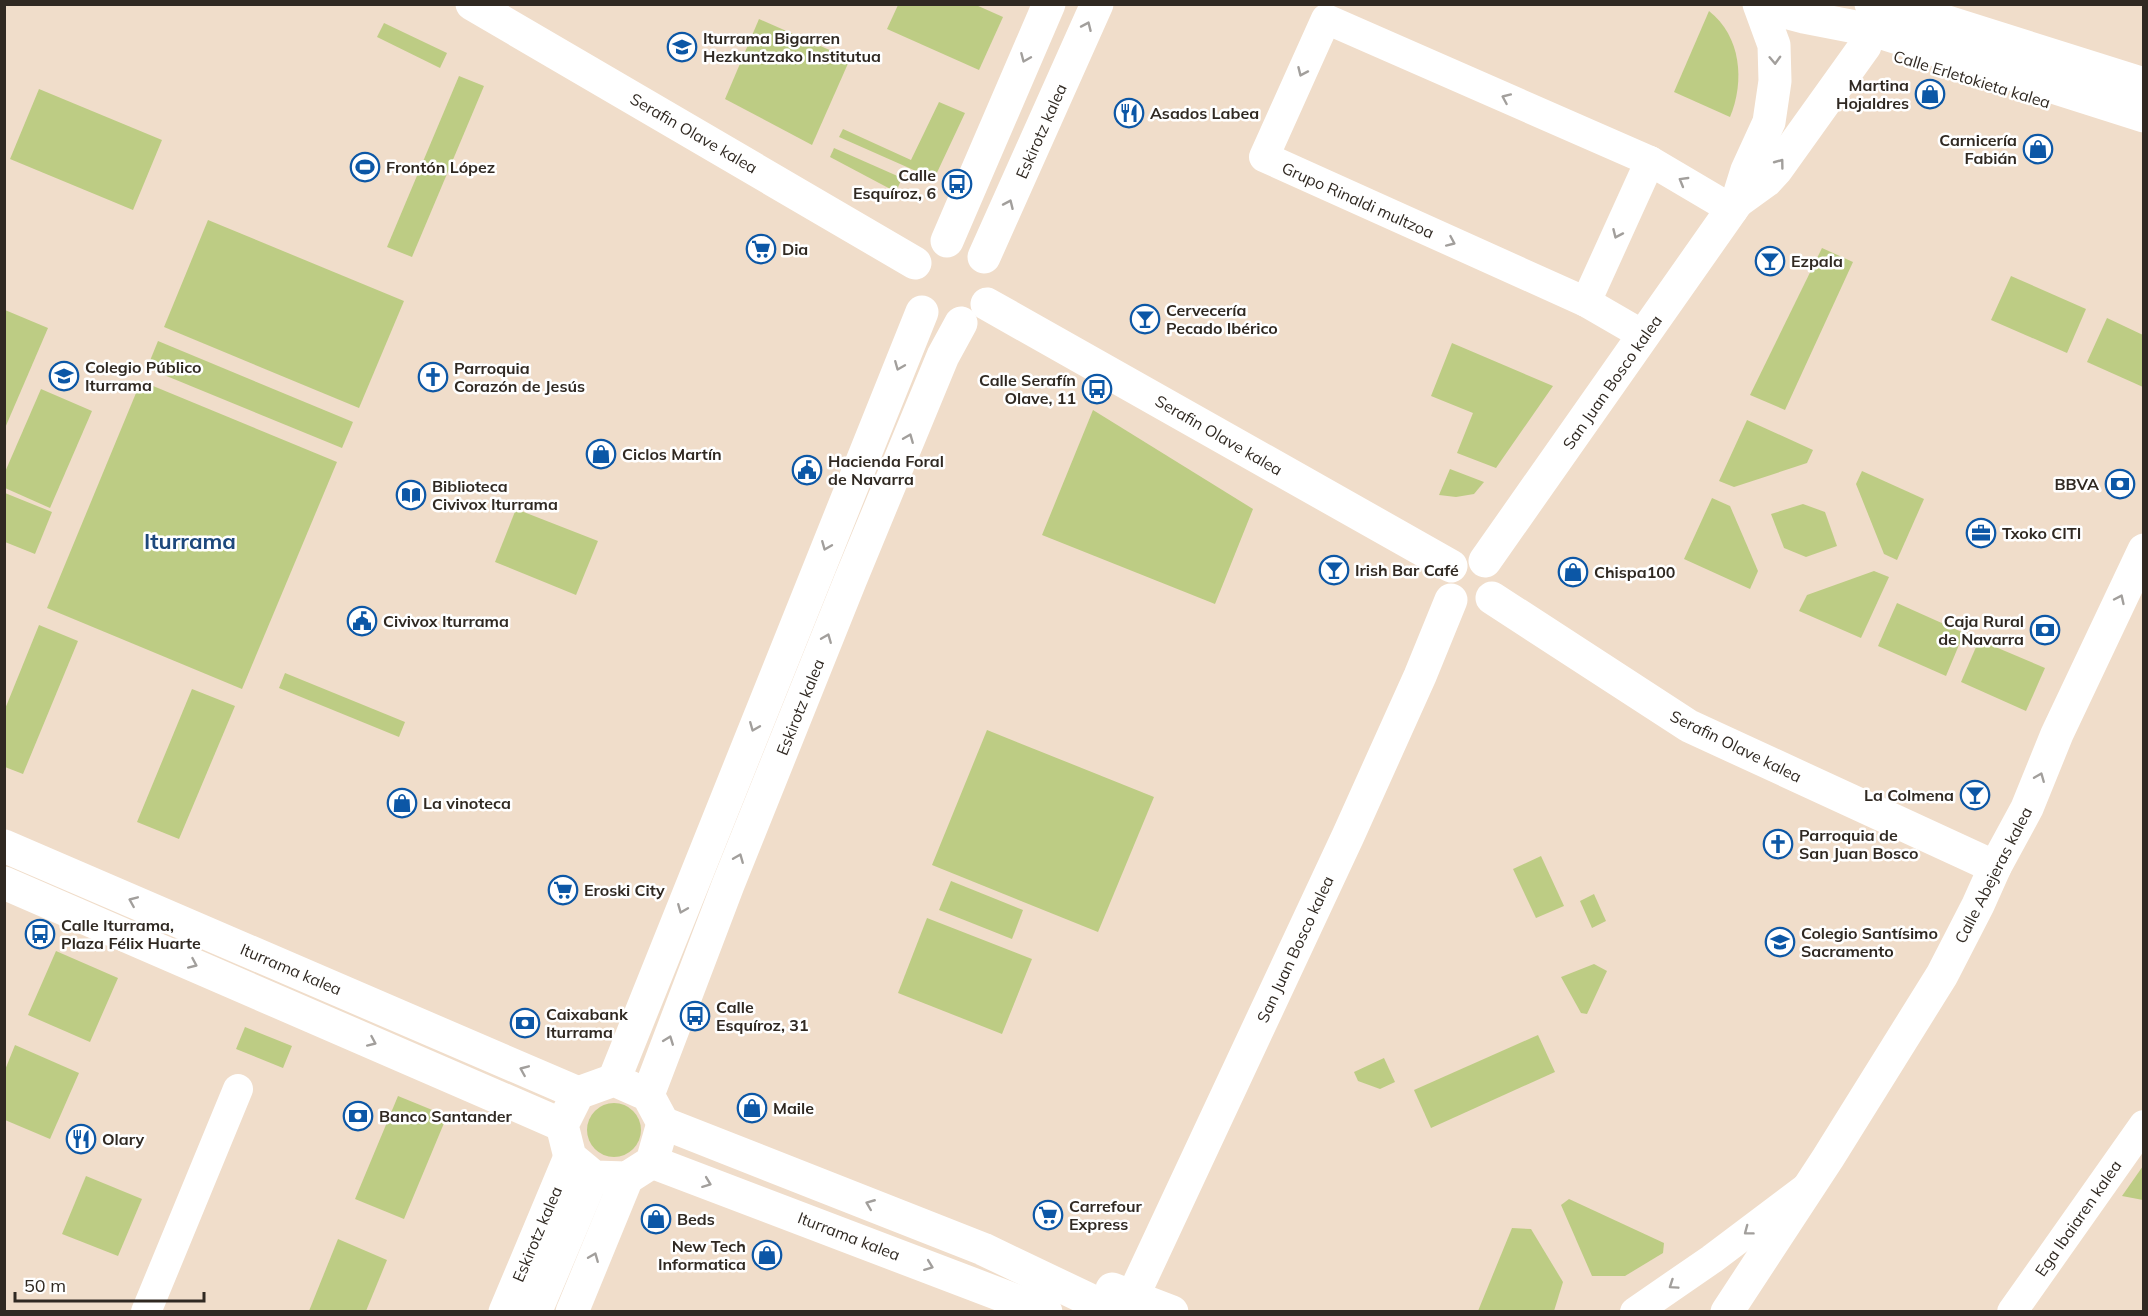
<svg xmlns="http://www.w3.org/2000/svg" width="2148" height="1316" font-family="Mulish,sans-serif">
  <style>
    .green { fill: #bdcc84 }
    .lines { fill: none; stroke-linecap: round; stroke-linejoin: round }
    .street { stroke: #fff; stroke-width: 30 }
    .secondary { stroke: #fff; stroke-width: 33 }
    .oneway { stroke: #a29f9c }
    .labels { text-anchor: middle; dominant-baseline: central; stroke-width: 5; stroke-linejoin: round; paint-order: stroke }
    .poi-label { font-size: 16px; font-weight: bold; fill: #302922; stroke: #fff; text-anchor: start }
    .street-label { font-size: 16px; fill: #302922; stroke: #fff }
    .district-label { font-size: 22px; font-weight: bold; fill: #1d487c; stroke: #fff }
  </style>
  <rect width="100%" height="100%" fill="#f0ddca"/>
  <!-- green -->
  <g class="green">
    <polygon points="898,5 976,5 1003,17 979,70 887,29"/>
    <path d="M1709,11C1741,36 1745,81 1730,117L1674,92Z"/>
    <polygon points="759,19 850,59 812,145 725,99"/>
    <polygon points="384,23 447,53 440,68 377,37"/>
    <polygon points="459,76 484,86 412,257 387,247"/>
    <polygon points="39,89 162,140 133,210 10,159"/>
    <polygon points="939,102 965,113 934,179 839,137 843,129 911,160"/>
    <polygon points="834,148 902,178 896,192 830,157"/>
    <polygon points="208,220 404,301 359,408 164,327"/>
    <polygon points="1822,248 1853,262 1785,410 1750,395"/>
    <polygon points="2011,276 2086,309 2067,353 1991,320"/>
    <polygon points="5,310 48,328 5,428"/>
    <polygon points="2107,318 2143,335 2143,387 2087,362"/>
    <polygon points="158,341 353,422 342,448 147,368"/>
    <polygon points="1452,343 1553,386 1496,468 1457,453 1473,413 1431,396"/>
    <polygon points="141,381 337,462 242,689 47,608"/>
    <polygon points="41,389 92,411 50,508 5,488 5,472"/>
    <polygon points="1093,410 1253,509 1215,604 1042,535"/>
    <polygon points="1747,420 1813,450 1807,463 1734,487 1719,481"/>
    <polygon points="1450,469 1484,482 1474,494 1456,497 1439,495"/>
    <polygon points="1862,471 1924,499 1897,560 1884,554 1856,484"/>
    <polygon points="5,493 52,512 35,554 5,542"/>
    <polygon points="1712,498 1730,506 1758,571 1750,589 1684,559"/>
    <polygon points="1803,504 1825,512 1837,546 1806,557 1784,548 1771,514"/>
    <polygon points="516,509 598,541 576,595 495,562"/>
    <polygon points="1874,571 1889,577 1861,638 1799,611 1807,595"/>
    <polygon points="1897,603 1964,633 1946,676 1878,646"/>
    <polygon points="39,625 78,641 23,774 5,767 5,709"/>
    <polygon points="1979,640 2045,668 2026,711 1961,682"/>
    <polygon points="285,673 405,722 399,737 279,688"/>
    <polygon points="192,689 235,706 179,839 137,822"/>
    <polygon points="987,730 1154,797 1098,932 932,865"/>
    <polygon points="1541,856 1564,906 1536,918 1513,869"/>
    <polygon points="951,881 1023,910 1012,939 939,910"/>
    <polygon points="1594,894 1606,921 1592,928 1580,901"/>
    <polygon points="927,918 1032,959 1002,1034 898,993"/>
    <polygon points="56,951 118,978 90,1042 28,1015"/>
    <polygon points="1594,964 1607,971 1587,1014 1581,1013 1561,977"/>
    <polygon points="245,1027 292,1046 283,1068 236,1049"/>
    <polygon points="1538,1035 1555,1072 1431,1128 1414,1090"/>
    <polygon points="15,1045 79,1073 50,1139 5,1120 5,1070"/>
    <polygon points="1384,1058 1395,1082 1380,1089 1358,1081 1354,1072"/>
    <polygon points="398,1096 447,1116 404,1219 355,1199"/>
    <circle cx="614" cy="1130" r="27"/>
    <polygon points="2143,1166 2143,1200 2122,1196"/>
    <polygon points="86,1176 142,1199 118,1256 62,1234"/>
    <polygon points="1569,1199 1664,1243 1663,1253 1625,1276 1592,1276 1561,1205"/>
    <polygon points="1512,1228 1531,1229 1563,1282 1554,1311 1478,1311"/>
    <polygon points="338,1239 387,1260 366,1311 309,1311"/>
  </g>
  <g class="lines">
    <!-- street -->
    <g class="street">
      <polyline points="1586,302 1650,161"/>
      <polyline points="1643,335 1586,302 1264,157 1326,19 1650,161 1733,210"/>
      <polyline points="146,1312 238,1089"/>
      <polyline points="537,1312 594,1177"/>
      <polyline points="1635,1312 1712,1259 1805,1189"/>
      <polyline points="2012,1312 2144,1125"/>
    </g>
    <!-- secondary -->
    <g class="secondary">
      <polyline points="472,4 915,263"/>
      <polyline points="1769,4 1785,12 1804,17 1876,31 2144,116"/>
      <polyline points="1871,4 1903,8 2144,84"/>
      <polyline points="1737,202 1766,181 1777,169 1865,46"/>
      <polyline points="947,241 1049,4"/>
      <polyline points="984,257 1097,4"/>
      <polyline points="987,304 1451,566"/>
      <polyline points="1485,561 1737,202 1747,170 1769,122 1775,81 1774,45 1759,4"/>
      <polyline points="1492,598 1689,726 1995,867"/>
      <polyline points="4,846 578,1093"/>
      <polyline points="4,883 562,1125"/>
      <polyline points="614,1080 922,312"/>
      <polygon points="614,1080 648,1095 663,1123 652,1162 627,1178 594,1177 570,1157 562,1125 578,1093"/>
      <polyline points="648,1095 728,885 850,581 943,356 961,323"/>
      <polyline points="663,1123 983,1249 1115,1312"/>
      <polyline points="652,1162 1046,1312"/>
      <polyline points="1112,1289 1172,1312"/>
      <polyline points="1133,1296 1348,836 1420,676 1451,600"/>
      <polyline points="505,1312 570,1157"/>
      <polyline points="572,1312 627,1178"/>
      <polyline points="1727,1312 1828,1158 1942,975 1978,905 1995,867 2027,808 2057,734 2144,550"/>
    </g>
  </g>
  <!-- one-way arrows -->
  <defs><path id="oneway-chevron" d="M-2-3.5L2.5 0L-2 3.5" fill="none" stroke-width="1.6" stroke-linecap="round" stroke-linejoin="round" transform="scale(1.5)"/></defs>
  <g class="oneway">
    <use href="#oneway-chevron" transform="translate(1087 26) rotate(-66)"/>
    <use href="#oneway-chevron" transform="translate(1025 58) rotate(113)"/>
    <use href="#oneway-chevron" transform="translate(1775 60) rotate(88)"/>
    <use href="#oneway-chevron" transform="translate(1302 72) rotate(114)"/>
    <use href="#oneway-chevron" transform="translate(1506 98) rotate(-156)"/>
    <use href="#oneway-chevron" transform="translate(1780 163) rotate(-53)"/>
    <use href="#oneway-chevron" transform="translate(1683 181) rotate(-150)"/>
    <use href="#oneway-chevron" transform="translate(1009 204) rotate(-66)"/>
    <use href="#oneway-chevron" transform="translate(1617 234) rotate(114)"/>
    <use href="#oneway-chevron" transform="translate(1451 242) rotate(24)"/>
    <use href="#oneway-chevron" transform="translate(899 366) rotate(112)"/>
    <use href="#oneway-chevron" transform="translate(909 438) rotate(-68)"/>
    <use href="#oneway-chevron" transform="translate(826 546) rotate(112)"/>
    <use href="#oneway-chevron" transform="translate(2120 599) rotate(-65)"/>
    <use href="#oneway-chevron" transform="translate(827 638) rotate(-68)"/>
    <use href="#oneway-chevron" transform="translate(754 727) rotate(112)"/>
    <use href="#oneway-chevron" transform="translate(2040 777) rotate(-68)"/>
    <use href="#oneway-chevron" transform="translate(739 858) rotate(-68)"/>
    <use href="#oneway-chevron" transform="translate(133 901) rotate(-157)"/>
    <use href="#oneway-chevron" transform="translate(682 909) rotate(112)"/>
    <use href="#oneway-chevron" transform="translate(193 964) rotate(24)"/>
    <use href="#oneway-chevron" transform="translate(669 1040) rotate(-69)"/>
    <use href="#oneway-chevron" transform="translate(372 1042) rotate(24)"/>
    <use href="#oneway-chevron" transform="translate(524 1070) rotate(-157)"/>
    <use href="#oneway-chevron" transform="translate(707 1183) rotate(21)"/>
    <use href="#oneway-chevron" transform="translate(870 1204) rotate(-158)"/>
    <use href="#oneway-chevron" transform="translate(1748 1231) rotate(143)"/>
    <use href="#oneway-chevron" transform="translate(594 1257) rotate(-68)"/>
    <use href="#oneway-chevron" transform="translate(929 1266) rotate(21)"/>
    <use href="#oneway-chevron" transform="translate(1673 1285) rotate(146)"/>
  </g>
  <!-- icons -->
  <defs>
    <g id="school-ring" transform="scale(1.5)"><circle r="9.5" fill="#fff" stroke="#0c57a6" stroke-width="1.5"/><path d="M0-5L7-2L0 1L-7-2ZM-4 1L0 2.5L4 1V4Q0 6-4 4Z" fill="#0c57a6"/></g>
    <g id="shop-ring" transform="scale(1.5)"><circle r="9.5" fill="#fff" stroke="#0c57a6" stroke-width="1.5"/><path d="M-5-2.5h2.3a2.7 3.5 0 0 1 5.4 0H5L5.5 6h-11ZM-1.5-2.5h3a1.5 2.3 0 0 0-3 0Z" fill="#0c57a6"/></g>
    <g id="restaurant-ring" transform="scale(1.5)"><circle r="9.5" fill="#fff" stroke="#0c57a6" stroke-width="1.5"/><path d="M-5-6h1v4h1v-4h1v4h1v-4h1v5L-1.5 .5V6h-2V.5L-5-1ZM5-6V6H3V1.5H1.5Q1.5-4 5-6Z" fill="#0c57a6"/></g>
    <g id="stadium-ring" transform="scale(1.5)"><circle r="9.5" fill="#fff" stroke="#0c57a6" stroke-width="1.5"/><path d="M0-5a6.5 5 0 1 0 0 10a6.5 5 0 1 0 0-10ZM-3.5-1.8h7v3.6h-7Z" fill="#0c57a6"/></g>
    <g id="bus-ring" transform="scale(1.5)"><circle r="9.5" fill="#fff" stroke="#0c57a6" stroke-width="1.5"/><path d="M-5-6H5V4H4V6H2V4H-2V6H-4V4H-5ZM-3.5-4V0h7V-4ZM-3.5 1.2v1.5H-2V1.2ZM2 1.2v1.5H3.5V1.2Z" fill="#0c57a6"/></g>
    <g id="supermarket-ring" transform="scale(1.5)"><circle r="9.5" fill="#fff" stroke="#0c57a6" stroke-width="1.5"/><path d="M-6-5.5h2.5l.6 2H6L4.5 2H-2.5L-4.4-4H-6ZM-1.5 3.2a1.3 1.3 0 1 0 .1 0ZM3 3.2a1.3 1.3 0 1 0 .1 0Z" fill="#0c57a6"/></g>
    <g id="bar-ring" transform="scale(1.5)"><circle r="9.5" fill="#fff" stroke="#0c57a6" stroke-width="1.5"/><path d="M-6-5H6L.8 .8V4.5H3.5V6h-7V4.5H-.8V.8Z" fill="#0c57a6"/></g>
    <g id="church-ring" transform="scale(1.5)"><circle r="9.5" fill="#fff" stroke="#0c57a6" stroke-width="1.5"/><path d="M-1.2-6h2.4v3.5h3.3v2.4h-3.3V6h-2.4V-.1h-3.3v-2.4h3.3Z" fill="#0c57a6"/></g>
    <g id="civic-ring" transform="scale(1.5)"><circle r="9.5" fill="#fff" stroke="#0c57a6" stroke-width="1.5"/><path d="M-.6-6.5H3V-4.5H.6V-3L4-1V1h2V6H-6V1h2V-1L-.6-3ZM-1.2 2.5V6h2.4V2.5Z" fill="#0c57a6"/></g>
    <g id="bank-ring" transform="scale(1.5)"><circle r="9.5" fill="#fff" stroke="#0c57a6" stroke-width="1.5"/><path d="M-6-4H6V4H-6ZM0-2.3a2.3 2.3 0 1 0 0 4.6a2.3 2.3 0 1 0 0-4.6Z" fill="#0c57a6"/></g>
    <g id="library-ring" transform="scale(1.5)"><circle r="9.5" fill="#fff" stroke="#0c57a6" stroke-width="1.5"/><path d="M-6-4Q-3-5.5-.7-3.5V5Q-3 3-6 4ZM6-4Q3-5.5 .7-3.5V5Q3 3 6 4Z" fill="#0c57a6"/></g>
    <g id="office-ring" transform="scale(1.5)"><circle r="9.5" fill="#fff" stroke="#0c57a6" stroke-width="1.5"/><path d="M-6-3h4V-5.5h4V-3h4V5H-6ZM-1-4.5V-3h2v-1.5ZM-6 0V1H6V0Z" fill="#0c57a6"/></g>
  </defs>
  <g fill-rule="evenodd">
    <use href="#school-ring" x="682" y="47"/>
    <use href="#shop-ring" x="1930" y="94"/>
    <use href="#restaurant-ring" x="1129" y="113"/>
    <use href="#shop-ring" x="2038" y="149"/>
    <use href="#stadium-ring" x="365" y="167"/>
    <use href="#bus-ring" x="957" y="184"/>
    <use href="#supermarket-ring" x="761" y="249"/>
    <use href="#bar-ring" x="1770" y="261"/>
    <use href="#bar-ring" x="1145" y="319"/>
    <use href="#school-ring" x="64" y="376"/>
    <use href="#church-ring" x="433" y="377"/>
    <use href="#bus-ring" x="1097" y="389"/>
    <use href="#shop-ring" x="601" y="454"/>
    <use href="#civic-ring" x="807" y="470"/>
    <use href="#bank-ring" x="2120" y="484"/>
    <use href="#library-ring" x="411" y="495"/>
    <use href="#office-ring" x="1981" y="533"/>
    <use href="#bar-ring" x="1334" y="570"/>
    <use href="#shop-ring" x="1573" y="572"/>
    <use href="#civic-ring" x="362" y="621"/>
    <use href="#bank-ring" x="2045" y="630"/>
    <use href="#bar-ring" x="1975" y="795"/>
    <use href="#shop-ring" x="402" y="803"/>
    <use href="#church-ring" x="1778" y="844"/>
    <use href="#supermarket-ring" x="563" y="890"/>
    <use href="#bus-ring" x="40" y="934"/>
    <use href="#school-ring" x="1780" y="942"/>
    <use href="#bus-ring" x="695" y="1016"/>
    <use href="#bank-ring" x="525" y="1023"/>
    <use href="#shop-ring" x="752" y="1108"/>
    <use href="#bank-ring" x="358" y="1116"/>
    <use href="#restaurant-ring" x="81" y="1139"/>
    <use href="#supermarket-ring" x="1048" y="1215"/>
    <use href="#shop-ring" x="656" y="1219"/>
    <use href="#shop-ring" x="767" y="1255"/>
  </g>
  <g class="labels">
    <!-- poi labels -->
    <g class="poi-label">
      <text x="703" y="38">Iturrama Bigarren<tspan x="703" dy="18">Hezkuntzako Institutua</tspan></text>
      <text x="1909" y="85" text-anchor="end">Martina<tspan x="1909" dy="18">Hojaldres</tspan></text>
      <text x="1150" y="113">Asados Labea</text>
      <text x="2017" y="140" text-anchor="end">Carnicería<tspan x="2017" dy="18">Fabián</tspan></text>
      <text x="386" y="167">Frontón López</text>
      <text x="936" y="175" text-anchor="end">Calle<tspan x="936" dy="18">Esquíroz, 6</tspan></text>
      <text x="782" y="249">Dia</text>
      <text x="1791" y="261">Ezpala</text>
      <text x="1166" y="310">Cervecería<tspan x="1166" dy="18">Pecado Ibérico</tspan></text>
      <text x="85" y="367">Colegio Público<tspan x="85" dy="18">Iturrama</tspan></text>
      <text x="454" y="368">Parroquia<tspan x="454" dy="18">Corazón de Jesús</tspan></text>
      <text x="1076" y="380" text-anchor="end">Calle Serafín<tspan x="1076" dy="18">Olave, 11</tspan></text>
      <text x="622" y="454">Ciclos Martín</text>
      <text x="828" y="461">Hacienda Foral<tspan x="828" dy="18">de Navarra</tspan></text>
      <text x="2099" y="484" text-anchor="end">BBVA</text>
      <text x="432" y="486">Biblioteca<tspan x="432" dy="18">Civivox Iturrama</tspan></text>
      <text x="2002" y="533">Txoko CITI</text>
      <text x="1355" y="570">Irish Bar Café</text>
      <text x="1594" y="572">Chispa100</text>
      <text x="383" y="621">Civivox Iturrama</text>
      <text x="2024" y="621" text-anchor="end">Caja Rural<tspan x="2024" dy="18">de Navarra</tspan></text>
      <text x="1954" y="795" text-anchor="end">La Colmena</text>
      <text x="423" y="803">La vinoteca</text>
      <text x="1799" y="835">Parroquia de<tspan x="1799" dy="18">San Juan Bosco</tspan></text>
      <text x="584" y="890">Eroski City</text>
      <text x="61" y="925">Calle Iturrama,<tspan x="61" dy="18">Plaza Félix Huarte</tspan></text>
      <text x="1801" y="933">Colegio Santísimo<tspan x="1801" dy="18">Sacramento</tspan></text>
      <text x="716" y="1007">Calle<tspan x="716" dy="18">Esquíroz, 31</tspan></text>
      <text x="546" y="1014">Caixabank<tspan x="546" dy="18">Iturrama</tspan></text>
      <text x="773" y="1108">Maile</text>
      <text x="379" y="1116">Banco Santander</text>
      <text x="102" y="1139">Olary</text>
      <text x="1069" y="1206">Carrefour<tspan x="1069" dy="18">Express</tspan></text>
      <text x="677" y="1219">Beds</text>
      <text x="746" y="1246" text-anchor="end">New Tech<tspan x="746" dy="18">Informatica</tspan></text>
    </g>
    <!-- street labels -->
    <g class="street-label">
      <text transform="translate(1972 79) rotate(17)">Calle Erletokieta kalea</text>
      <text transform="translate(1041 131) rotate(-66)">Eskirotz kalea</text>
      <text transform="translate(694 133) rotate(30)">Serafin Olave kalea</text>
      <text transform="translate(1358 200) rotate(24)">Grupo Rinaldi multzoa</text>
      <text transform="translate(1612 382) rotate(-55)">San Juan Bosco kalea</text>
      <text transform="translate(1219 435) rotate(30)">Serafin Olave kalea</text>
      <text transform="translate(800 707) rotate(-68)">Eskirotz kalea</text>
      <text transform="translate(1736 746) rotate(26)">Serafin Olave kalea</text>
      <text transform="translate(1993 875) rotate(-63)">Calle Abejeras kalea</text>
      <text transform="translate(1295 949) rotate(-65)">San Juan Bosco kalea</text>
      <text transform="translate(291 969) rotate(23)">Iturrama kalea</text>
      <text transform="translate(2078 1218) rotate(-55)">Ega Ibaiaren kalea</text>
      <text transform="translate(537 1234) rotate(-67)">Eskirotz kalea</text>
      <text transform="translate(849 1236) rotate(21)">Iturrama kalea</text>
    </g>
    <!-- district labels -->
    <g class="district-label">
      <text x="190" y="541">Iturrama</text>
    </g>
  </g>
  <!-- border -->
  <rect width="2148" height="1316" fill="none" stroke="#302922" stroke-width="12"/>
  <!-- scale -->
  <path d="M15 1292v9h189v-9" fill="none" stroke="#302922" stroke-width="3"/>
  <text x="24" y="1292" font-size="18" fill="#302922" stroke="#ffffff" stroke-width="4.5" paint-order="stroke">50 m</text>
</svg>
